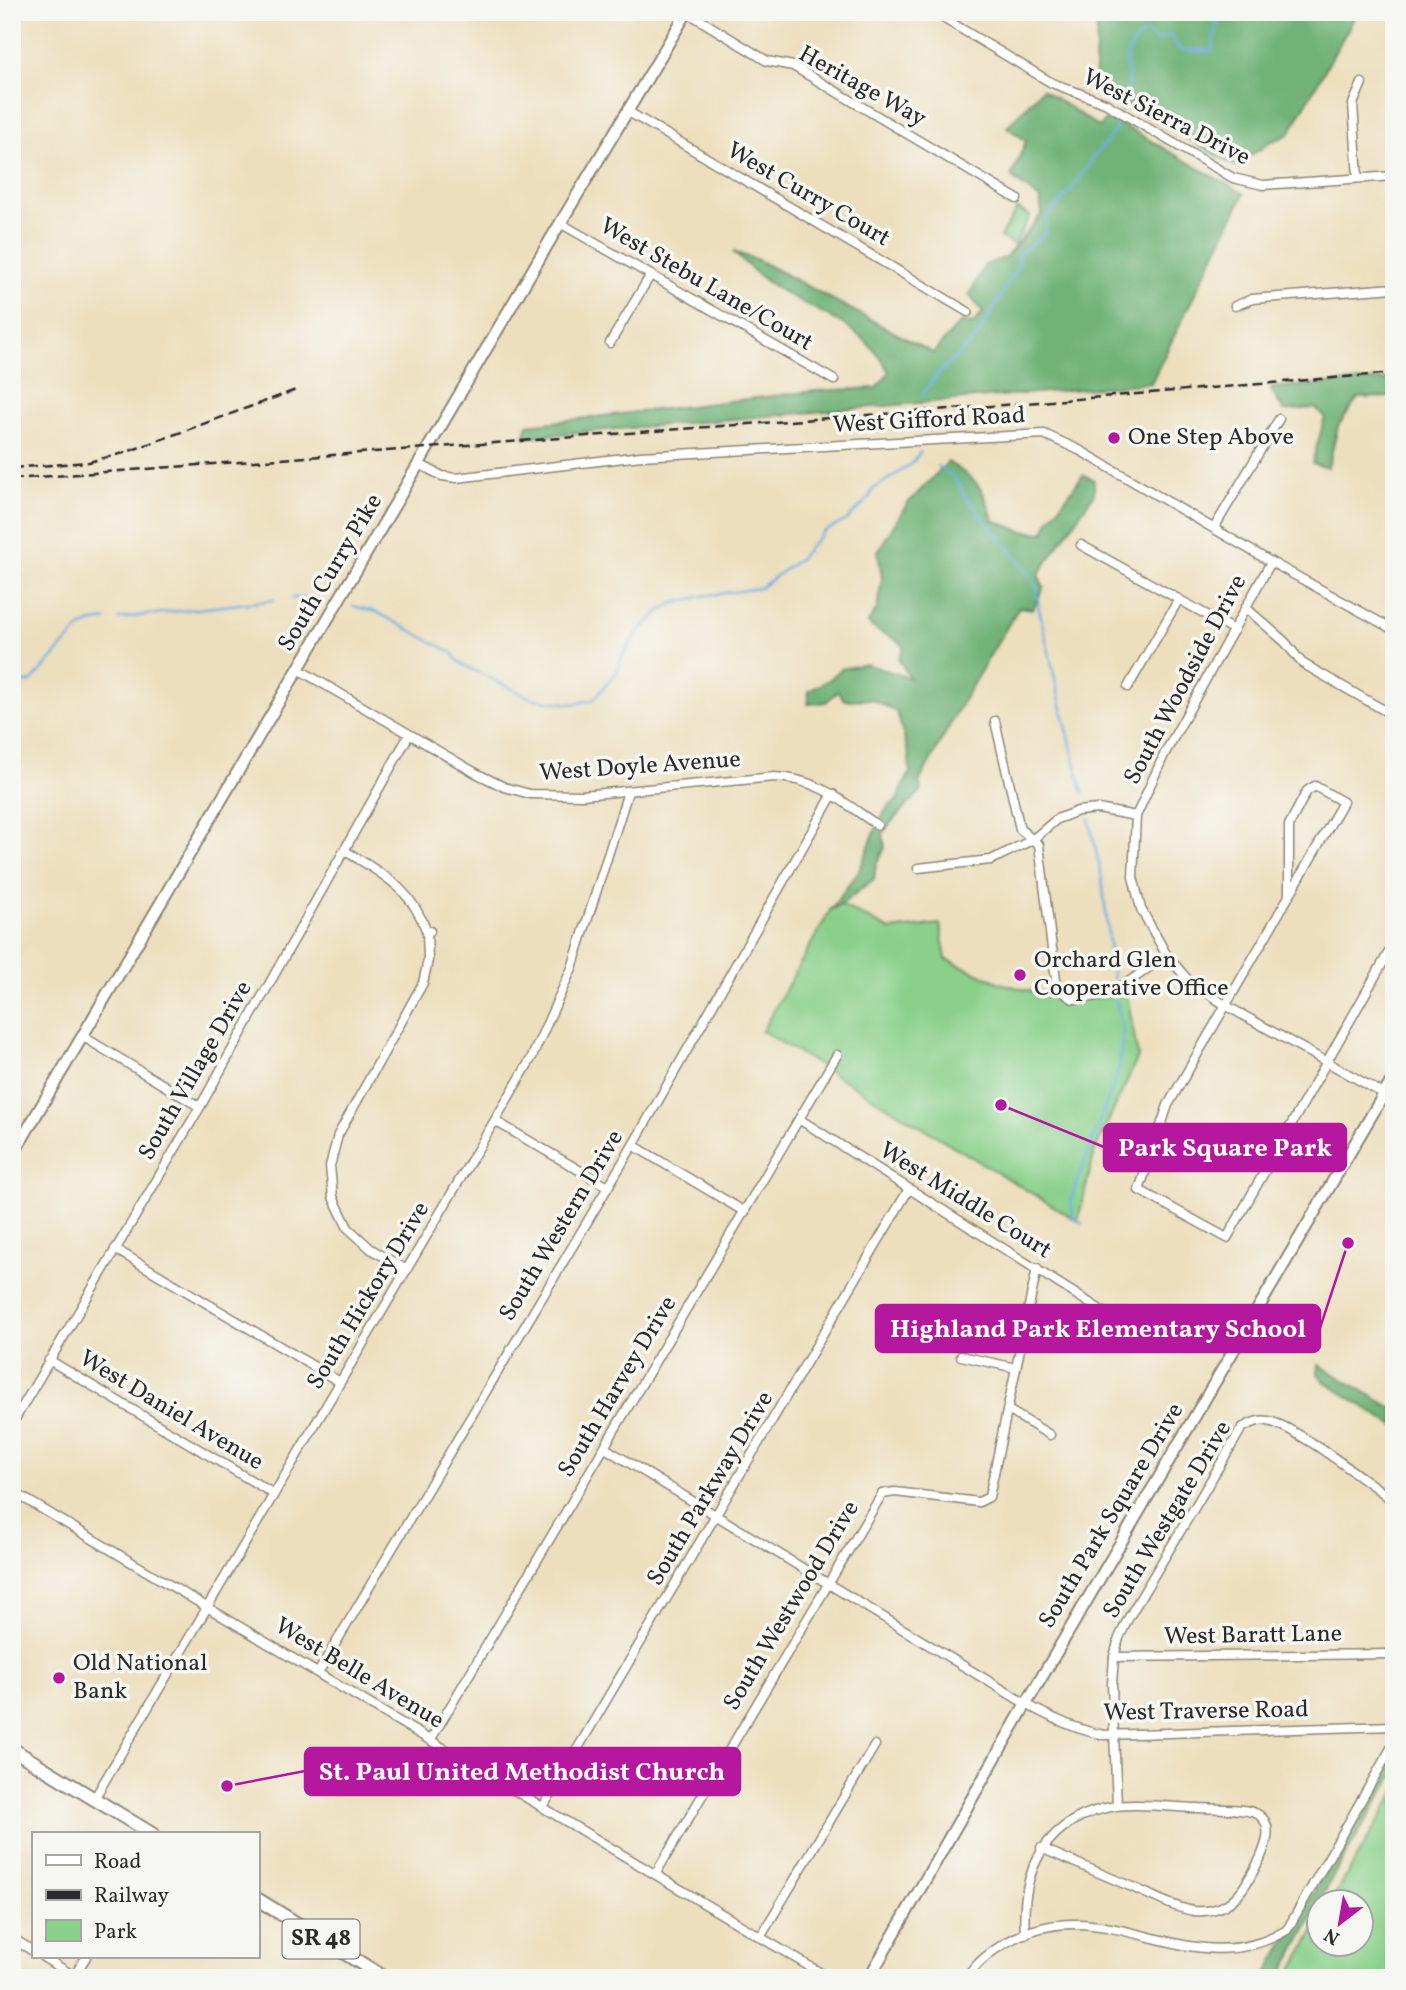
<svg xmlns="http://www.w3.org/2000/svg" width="1406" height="1990" font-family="Vollkorn,serif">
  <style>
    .green { fill: #8ad08b; stroke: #5a7e5b; stroke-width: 2 }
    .forest { fill: #6fb277; stroke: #4d6e51; stroke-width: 2 }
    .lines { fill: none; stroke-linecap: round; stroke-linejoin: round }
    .stream { stroke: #6eafe2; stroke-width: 2.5 }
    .street-casing { stroke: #8c8574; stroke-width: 11 }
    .secondary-casing { stroke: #8c8574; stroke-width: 14 }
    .primary-casing { stroke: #8c8574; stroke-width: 16 }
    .street { stroke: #fff; stroke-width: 8 }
    .secondary { stroke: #fff; stroke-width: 10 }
    .primary { stroke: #fff; stroke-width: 12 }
    .rail { stroke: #2b2b2b; stroke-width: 2.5; stroke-dasharray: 10 5; stroke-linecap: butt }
    .poi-dot { fill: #b5179e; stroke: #f6f6f2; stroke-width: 2.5 }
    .labels { text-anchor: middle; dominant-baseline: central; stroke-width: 7; stroke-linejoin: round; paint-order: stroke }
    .shield { fill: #f6f6f2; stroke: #686867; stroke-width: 2 }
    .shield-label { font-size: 23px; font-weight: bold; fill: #2b2b2b }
    .street-label { font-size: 24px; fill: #2b2b2b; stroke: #f6f6f2 }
    .poi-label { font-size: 24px; fill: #2b2b2b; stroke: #f6f6f2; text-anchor: start }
    .leader { fill: none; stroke: #b5179e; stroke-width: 2.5 }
    .callout-dot { fill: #b5179e; stroke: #f6f6f2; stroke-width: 2.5 }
    .callout { fill: #b5179e; stroke: #b5179e; stroke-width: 2.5 }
    .callout-label { font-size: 26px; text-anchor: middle; font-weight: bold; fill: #fff }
  </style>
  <rect width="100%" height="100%" fill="#f6f6f2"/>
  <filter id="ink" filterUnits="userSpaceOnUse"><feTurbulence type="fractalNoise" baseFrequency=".0143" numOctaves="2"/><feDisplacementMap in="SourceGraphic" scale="14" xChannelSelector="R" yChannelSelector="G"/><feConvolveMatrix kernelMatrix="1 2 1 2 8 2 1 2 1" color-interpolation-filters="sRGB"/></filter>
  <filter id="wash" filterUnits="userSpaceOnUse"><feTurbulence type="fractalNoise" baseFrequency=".00686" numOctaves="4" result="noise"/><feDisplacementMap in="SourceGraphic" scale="28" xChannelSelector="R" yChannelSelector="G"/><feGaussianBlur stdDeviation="1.57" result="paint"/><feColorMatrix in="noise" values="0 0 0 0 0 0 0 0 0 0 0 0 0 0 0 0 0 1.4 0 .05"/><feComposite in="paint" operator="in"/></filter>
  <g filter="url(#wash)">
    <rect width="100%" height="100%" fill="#eddfbe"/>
    <!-- green -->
    <g class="green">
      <polygon points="1017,209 1030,216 1014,245 1000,237"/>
      <polygon points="841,905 890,930 940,924 946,959 1000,983 1068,1001 1127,994 1138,1057 1095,1150 1078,1221 762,1031 831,909"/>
      <polygon points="1394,1794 1394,1978 1288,1978 1318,1924 1318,1944 1360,1944 1360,1902 1331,1902"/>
    </g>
    <!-- forest -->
    <g class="forest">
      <polygon points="1077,12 1349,12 1355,16 1289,134 1271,142 1235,166 1094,86 1097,26"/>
      <path d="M1042,89L1099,127L1109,117L1244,194L1151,383L524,437L528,425L815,391L877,388L889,372C861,319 810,313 766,281C754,272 744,262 733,252L758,260L933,353L961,322L973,324L983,312L969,295L985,265L1006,257L1042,214L1040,199L1011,177L1026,141L1007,127Z"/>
      <polygon points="1394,379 1394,397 1358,398 1338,426 1328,468 1312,463 1325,417 1316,408 1284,411 1270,388"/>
      <path d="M948,462C977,480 984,487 993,520L1021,531L1044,533L1048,522L1083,475L1094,480V494L1038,575L1044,587L1033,609L1019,607L965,697L919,782L922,790C908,806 894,816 883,833L885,848L876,864L874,879L841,905L831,909L860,869L875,831L887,808L897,800L910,772L909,756L897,712L872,699L844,700L838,691L826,702L808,704L809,691L830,679L841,669L866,664L910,678L899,660L904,646C892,634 879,635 868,623L877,609L882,579L878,551L907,504Z"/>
      <polygon points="1319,1365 1394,1409 1394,1426 1325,1382 1318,1374"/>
      <path d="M1394,1754V1774L1330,1881C1325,1894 1315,1904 1313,1917L1280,1978H1264Z"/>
    </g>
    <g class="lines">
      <!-- stream -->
      <g class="stream">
        <polyline points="922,395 934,378 977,337 1019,264 1017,255 1046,233 1047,217 1071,190 1093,158 1115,131 1129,82 1126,57 1136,39 1146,33 1159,41 1170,35 1180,50 1212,51 1219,12"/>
        <path d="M937,466C950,473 958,479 963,494L1029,573L1037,587L1039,609L1062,709L1083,793"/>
        <polyline points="292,598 313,598"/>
        <polyline points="353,606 376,612 453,653 456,659 465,666 533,699 573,704 593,700 618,671 619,663 625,652 639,631 661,610 672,604 703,596 760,588 799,559 823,532 847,520 869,498 872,490 901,471 913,462 920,452"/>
        <polyline points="154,614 274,600"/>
        <polyline points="119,619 151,614"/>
        <polyline points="12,684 31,682 79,629 89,623 106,620"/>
        <polyline points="1089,819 1102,878 1113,979"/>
        <polyline points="1082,1223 1073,1217 1071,1199 1119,1069 1123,1031 1116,1000"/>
      </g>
    </g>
  </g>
  <g filter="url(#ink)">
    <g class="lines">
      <!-- street casing -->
      <g class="street-casing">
        <g id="street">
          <polyline points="687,12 767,61 793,66 1017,199"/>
          <polyline points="933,12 1052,83 1105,103 1233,178 1263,185 1394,176"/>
          <polyline points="627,111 968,312"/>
          <polyline points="1358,178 1353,104 1362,83"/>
          <polyline points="560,223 834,380"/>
          <polyline points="1235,306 1252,299 1394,288"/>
          <polyline points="610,343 650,276"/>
          <polyline points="419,464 442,476 456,478 641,456 1044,434 1081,451 1271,562 1394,630"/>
          <polyline points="1214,528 1279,419"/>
          <polyline points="1081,545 1234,630"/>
          <polyline points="1271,562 1165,753 1136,816 1133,877 1141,909 1166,954 1188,980 1225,1005 1384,1094"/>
          <polyline points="1246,608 1285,642 1302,663 1394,716"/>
          <path d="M298,669L474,772L504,787L530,794L582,795L774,777C817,778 843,802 877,825"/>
          <polyline points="1128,687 1179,599"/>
          <path d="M995,721L1020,829L1039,845L1057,988L1073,999C1111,999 1137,977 1166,954"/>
          <path d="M344,850C383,875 410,886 427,932L430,931"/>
          <polyline points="918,868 991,860 1032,840 1057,819 1078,811 1098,809 1136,816"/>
          <polyline points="1289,896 1343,802 1315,786 1307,791 1289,825 1289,896 1168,1105 1139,1190 1227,1238 1394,943"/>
          <polyline points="82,1036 200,1107"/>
          <polyline points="799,1119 1110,1316"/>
          <polyline points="495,1121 608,1187"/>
          <polyline points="633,1145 745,1212"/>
          <polyline points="115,1249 340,1382"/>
          <polyline points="407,1270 371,1249 348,1228 333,1197 330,1166 338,1135 423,983 428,960 427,932"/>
          <polyline points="961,1356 1016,1368"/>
          <polyline points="49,1360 274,1494"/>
          <polyline points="1008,1410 1050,1435"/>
          <polyline points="12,1424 200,1107 409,735"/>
          <path d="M605,1448L1026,1704C1051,1718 1076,1730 1104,1735L1394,1726"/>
          <polyline points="12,1491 829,1978"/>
          <polyline points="1114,1657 1394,1654"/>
          <polyline points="318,1673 633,1145 833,794"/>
          <polyline points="431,1739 837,1055"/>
          <polyline points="94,1799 531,1059 572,968 628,792"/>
          <path d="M1117,1806L1112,1684L1114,1657L1119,1638L1129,1617L1242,1428C1250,1424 1258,1419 1268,1421C1295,1426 1360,1477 1386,1495L1394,1504"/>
          <polyline points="543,1807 909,1189"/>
          <polyline points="656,1873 882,1494 895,1492 979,1502 989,1497 1037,1268"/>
          <path d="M1025,1934C1020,1868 1047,1817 1116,1806C1142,1803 1171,1807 1196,1808C1211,1809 1249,1807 1259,1815C1274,1826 1266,1845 1260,1859C1251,1875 1242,1896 1225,1905C1216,1910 1204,1912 1194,1911C1175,1908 1157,1898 1139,1890C1106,1876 1074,1862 1041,1848"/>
          <polyline points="761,1936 875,1745"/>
          <polyline points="12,1938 33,1951"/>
          <polyline points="43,1957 77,1978"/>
          <polyline points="73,1978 86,1957"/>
          <path d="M967,1978C976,1963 987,1955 1002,1945C1104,1881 1187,1990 1287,1930L1394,1743"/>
        </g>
      </g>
      <!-- secondary casing -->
      <g class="secondary-casing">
        <g id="secondary">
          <polyline points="12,1156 552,237 687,12"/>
          <polyline points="869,1978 1026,1704 1394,1077"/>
        </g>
      </g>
      <!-- primary casing -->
      <g class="primary-casing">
        <g id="primary">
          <polyline points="12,1749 152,1834"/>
          <polyline points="257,1899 385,1978"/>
        </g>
      </g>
      <!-- street -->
      <use href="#street" class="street"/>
      <!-- secondary -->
      <use href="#secondary" class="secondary"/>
      <!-- primary -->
      <use href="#primary" class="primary"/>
      <!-- rail -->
      <g class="rail">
        <polyline points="12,468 89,462 124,453 296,390"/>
        <polyline points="12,479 1003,405 1394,373"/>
      </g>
    </g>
  </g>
  <!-- markers -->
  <g class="poi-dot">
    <circle cx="1114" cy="438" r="7"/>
    <circle cx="1020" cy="975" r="7"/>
    <circle cx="59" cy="1678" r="7"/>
  </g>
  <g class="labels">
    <!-- shield labels -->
    <rect class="shield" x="282.5" y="1919.5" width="77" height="39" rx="5"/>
    <g class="shield-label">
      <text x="321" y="1939">SR 48</text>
    </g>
    <!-- street labels -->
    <g class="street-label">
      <text transform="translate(862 87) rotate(29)">Heritage Way</text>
      <text transform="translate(1166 118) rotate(27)">West Sierra Drive</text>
      <text transform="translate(808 195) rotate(30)">West Curry Court</text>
      <text transform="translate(706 285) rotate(30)">West Stebu Lane/Court</text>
      <text transform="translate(929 421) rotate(-3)">West Gifford Road</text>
      <text transform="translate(331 573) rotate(-59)">South Curry Pike</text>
      <text transform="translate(1186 680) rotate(-62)">South Woodside Drive</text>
      <text transform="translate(640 767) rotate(-4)">West Doyle Avenue</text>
      <text transform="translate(196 1071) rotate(-60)">South Village Drive</text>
      <text transform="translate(965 1201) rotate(32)">West Middle Court</text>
      <text transform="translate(562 1226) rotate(-59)">South Western Drive</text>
      <text transform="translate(369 1296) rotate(-59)">South Hickory Drive</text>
      <text transform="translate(618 1387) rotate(-59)">South Harvey Drive</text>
      <text transform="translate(171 1411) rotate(31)">West Daniel Avenue</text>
      <text transform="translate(711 1489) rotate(-59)">South Parkway Drive</text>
      <text transform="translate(1112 1516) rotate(-59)">South Park Square Drive</text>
      <text transform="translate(1168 1520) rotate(-59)">South Westgate Drive</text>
      <text transform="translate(792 1606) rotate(-59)">South Westwood Drive</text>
      <text transform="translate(1253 1636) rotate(-1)">West Baratt Lane</text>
      <text transform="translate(359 1674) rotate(31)">West Belle Avenue</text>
      <text transform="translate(1206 1712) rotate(-1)">West Traverse Road</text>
    </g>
    <!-- poi labels -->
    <g class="poi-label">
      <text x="1128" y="438">One Step Above</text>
      <text x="1034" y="961">Orchard Glen<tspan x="1034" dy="28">Cooperative Office</tspan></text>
      <text x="73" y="1664">Old National<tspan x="73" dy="28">Bank</tspan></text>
    </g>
  </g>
  <!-- callouts -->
  <path class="leader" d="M1001 1105L1104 1147M1348 1243L1320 1328M227 1786L305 1771"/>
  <g class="callout-dot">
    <circle cx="1001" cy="1105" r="7"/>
    <circle cx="1348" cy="1243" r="7"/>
    <circle cx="227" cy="1786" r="7"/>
  </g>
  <g class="callout">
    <rect x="1104" y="1124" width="242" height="47" rx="7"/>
    <rect x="876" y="1305" width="444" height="47" rx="7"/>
    <rect x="305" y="1748" width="435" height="47" rx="7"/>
  </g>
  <g class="callout-label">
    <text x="1225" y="1156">Park Square Park</text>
    <text x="1098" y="1337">Highland Park Elementary School</text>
    <text x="522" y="1780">St. Paul United Methodist Church</text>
  </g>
  <!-- margin -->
  <rect width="1406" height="1990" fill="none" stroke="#f6f6f2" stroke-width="42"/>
  <!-- legend -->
  <rect x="32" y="1832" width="228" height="126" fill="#f6f6f2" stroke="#a5a5a2" stroke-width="2"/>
  <rect x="46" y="1855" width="35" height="10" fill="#ffffff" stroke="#a5a5a2" stroke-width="2"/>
  <text x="94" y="1868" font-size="21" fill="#2b2b2b">Road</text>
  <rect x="46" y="1890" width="35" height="10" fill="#2b2b2b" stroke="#a5a5a2" stroke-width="2"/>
  <text x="94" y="1902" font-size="21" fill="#2b2b2b">Railway</text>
  <rect x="46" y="1920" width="35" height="21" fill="#8ad08b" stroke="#a5a5a2" stroke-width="2"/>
  <text x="94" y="1938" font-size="21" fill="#2b2b2b">Park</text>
  <!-- north arrow -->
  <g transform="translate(1340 1923) rotate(211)"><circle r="33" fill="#f6f6f2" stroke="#a5a5a2" stroke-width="2"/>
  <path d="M0-5L12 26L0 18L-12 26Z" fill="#b5179e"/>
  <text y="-10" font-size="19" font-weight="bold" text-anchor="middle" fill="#2b2b2b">N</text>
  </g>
</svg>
